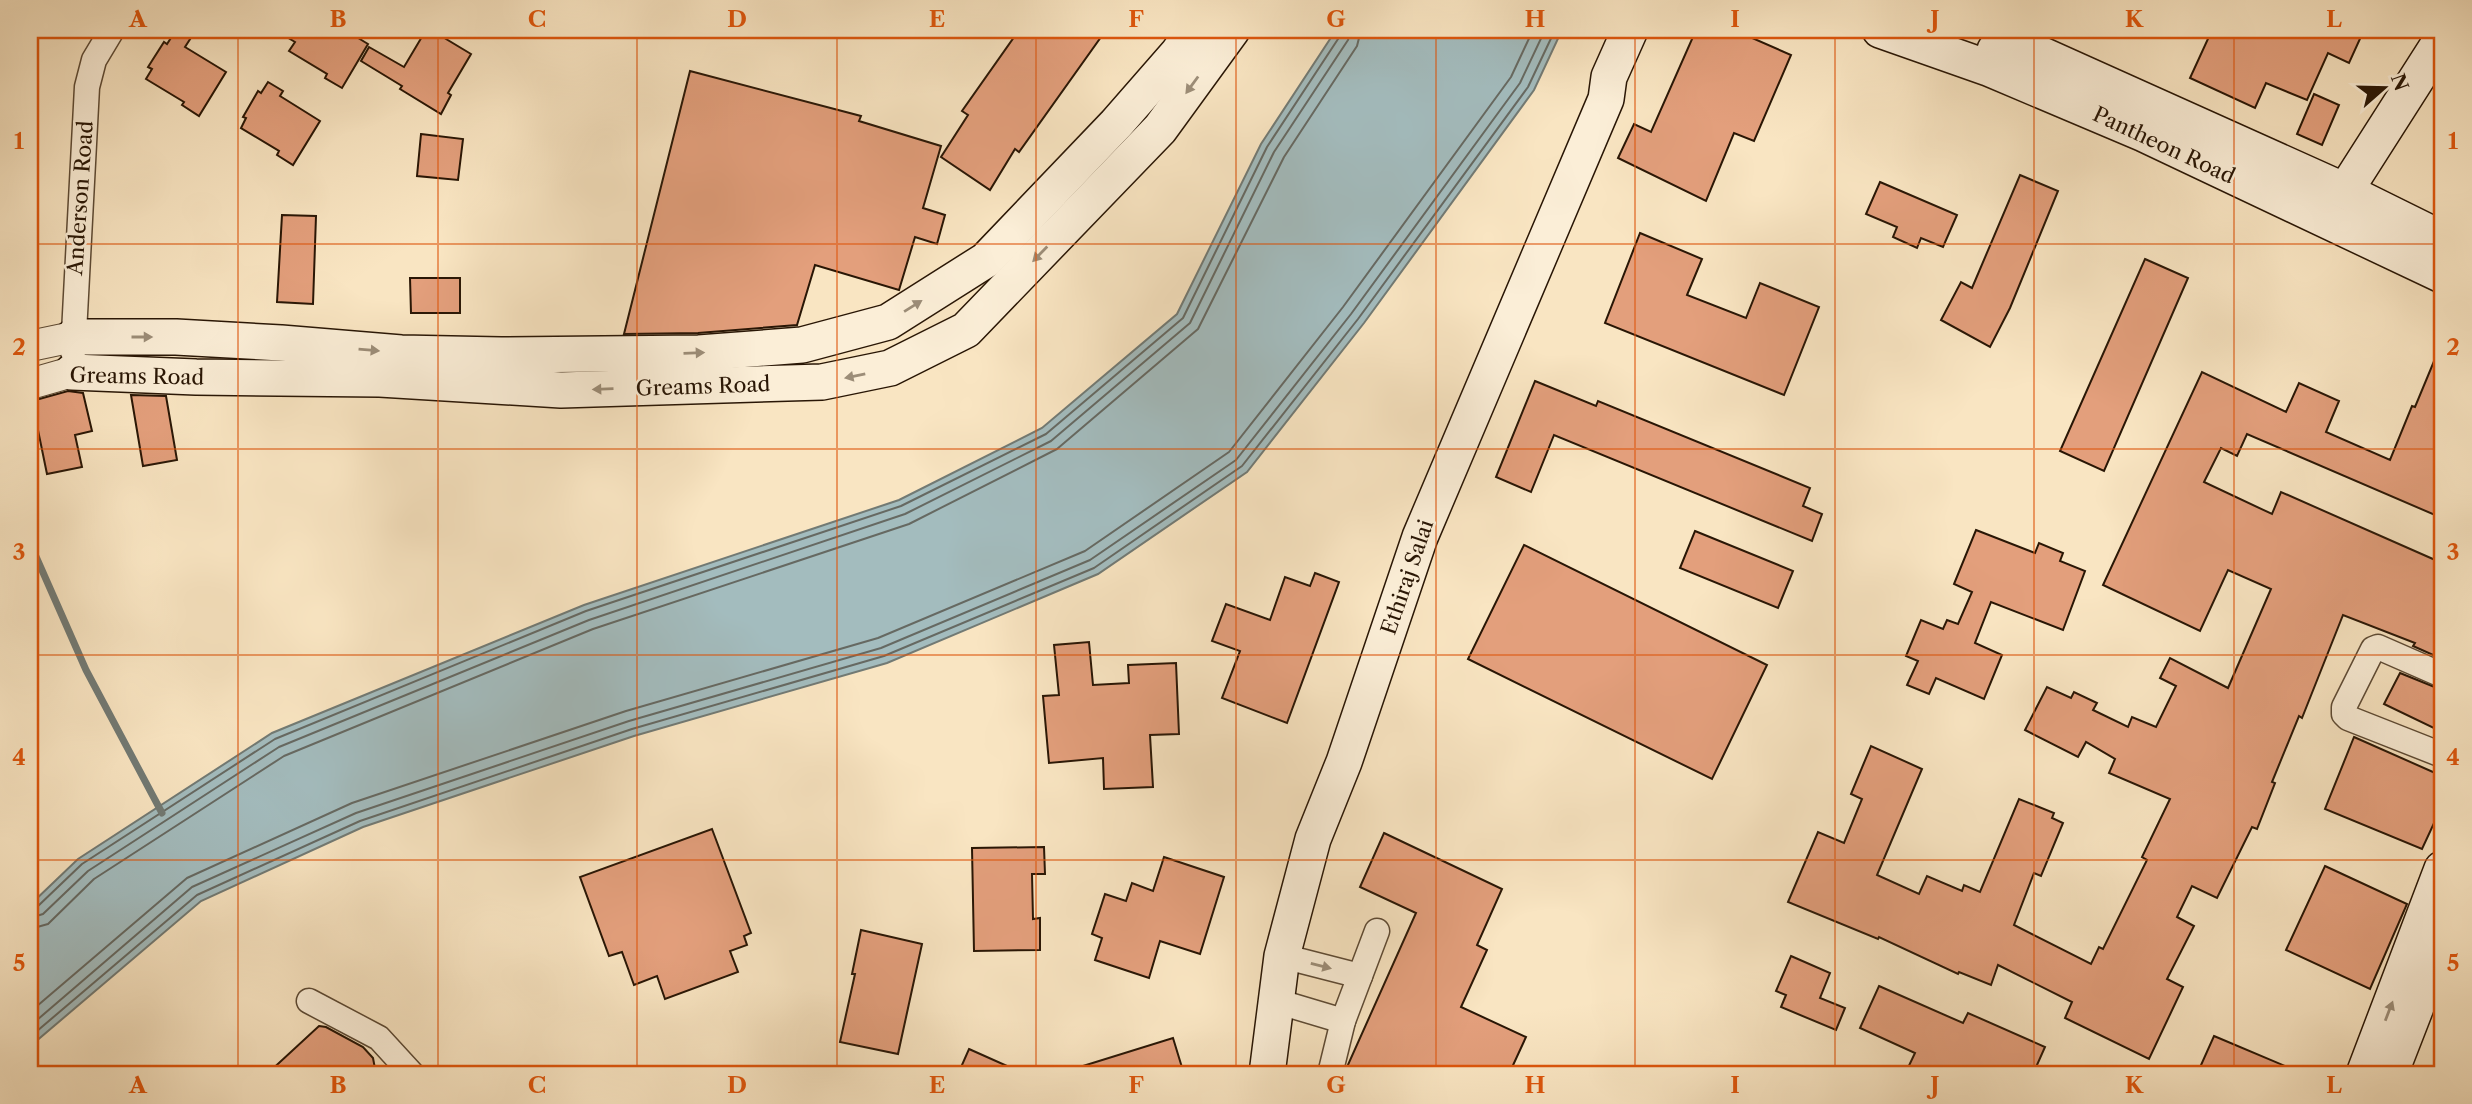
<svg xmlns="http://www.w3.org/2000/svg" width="2472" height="1104" font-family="'Libre Caslon Text',serif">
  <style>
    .water { fill: #a3bcbe; stroke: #727a74; stroke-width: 2 }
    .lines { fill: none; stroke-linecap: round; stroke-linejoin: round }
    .shore { stroke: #666962; stroke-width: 2 }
    .stream { stroke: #727a74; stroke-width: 7 }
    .building { fill: #e39f7c; stroke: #291605; stroke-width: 2 }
    .minor-casing { stroke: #5d4a34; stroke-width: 27 }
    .tertiary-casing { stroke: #5d4a34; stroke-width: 32 }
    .secondary-casing { stroke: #291605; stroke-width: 38 }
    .minor { stroke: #fbeed7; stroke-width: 24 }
    .tertiary { stroke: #fbeed7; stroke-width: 30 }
    .secondary { stroke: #fbeed7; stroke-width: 35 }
    .oneway { fill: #9c8d78 }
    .grid { fill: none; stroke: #de560c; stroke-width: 2; stroke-opacity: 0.55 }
    .labels { text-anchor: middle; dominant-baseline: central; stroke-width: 5; stroke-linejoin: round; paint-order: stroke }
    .street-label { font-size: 21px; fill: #291605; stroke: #fbeed7 }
    .neatline { fill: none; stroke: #de560c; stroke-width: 2.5 }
    .grid-label { font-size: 23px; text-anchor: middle; font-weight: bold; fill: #de560c }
  </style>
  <rect width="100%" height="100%" fill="#f9e5c2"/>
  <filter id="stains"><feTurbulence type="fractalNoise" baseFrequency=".00286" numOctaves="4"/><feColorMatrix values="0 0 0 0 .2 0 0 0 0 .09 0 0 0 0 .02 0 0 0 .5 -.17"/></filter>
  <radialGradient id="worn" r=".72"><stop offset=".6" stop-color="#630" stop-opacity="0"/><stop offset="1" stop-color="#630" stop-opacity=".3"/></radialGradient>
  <!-- water -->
  <polygon class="water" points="1336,30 1562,30 1534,90 1364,323 1247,472 1098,574 887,663 634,736 363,827 201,901 34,1043 30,1049 30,905 78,859 272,733 584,605 899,500 1042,428 1177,314 1261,144"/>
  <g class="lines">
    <!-- shore -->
    <g class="shore">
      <polyline points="30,909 37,907 82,864 275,739 586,611 901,506 1046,434 1183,318 1267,147 1340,36 1342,30"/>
      <polyline points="30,918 43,914 88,871 279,747 589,620 905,514 1051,441 1190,323 1274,152 1348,40 1351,30"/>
      <polyline points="30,929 48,924 94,879 284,756 593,629 909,524 1057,449 1198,329 1284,157 1357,46 1361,30"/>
      <polyline points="30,1012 187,878 352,803 626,711 878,638 1085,551 1229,452 1343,307 1511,77 1533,30"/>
      <polyline points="30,1026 192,887 356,813 629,721 881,648 1090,560 1236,460 1351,314 1520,83 1545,30"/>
      <polyline points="30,1037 197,895 360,821 632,729 884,656 1094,568 1242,466 1358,319 1528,87 1555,30"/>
    </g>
    <!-- stream -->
    <polyline class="stream" points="30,543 86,670 162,813"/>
  </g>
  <!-- building -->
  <g class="building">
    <polygon points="176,30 196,30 185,47 226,72 199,116 182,105 184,102 146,79 152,69 148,67 164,42 167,44"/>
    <polygon points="275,30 345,30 368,44 342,88 325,78 327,74 289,51 295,42"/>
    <polygon points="426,30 431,30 471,54 448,93 451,95 441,114 400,89 402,86 361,61 369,47 404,67"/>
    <polygon points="1019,30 1106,30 1019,152 1015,149 990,190 941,157 968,115 962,111"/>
    <polygon points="1696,30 1734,30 1791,55 1754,141 1734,133 1706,201 1618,158 1634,124 1651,132"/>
    <polygon points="2212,30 2364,30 2349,63 2328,53 2307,100 2266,83 2255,108 2190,78"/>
    <polygon points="690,71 861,116 859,121 941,146 923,208 945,215 937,244 915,237 899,290 815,265 797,325 698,333 624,334"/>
    <polygon points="268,82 283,91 280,96 320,121 293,165 277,155 279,151 241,128 246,118 243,117 258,91 261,93"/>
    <polygon points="2314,94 2339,105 2322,145 2297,134"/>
    <polygon points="421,134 463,139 458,180 417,176"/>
    <polygon points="2020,175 2058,191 2010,308 1990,347 1941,320 1961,282 1972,288"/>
    <polygon points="1880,182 1957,215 1943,247 1921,238 1917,248 1893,237 1897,227 1866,214"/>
    <polygon points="282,215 316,216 313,304 277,302"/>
    <polygon points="1640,233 1702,259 1687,295 1746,318 1760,283 1819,307 1784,395 1605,323"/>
    <polygon points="2145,259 2188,278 2104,471 2060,451"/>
    <polygon points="410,278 460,278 460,313 411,313"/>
    <polygon points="2442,342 2442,518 2247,434 2237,456 2221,448 2204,482 2272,514 2281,492 2442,563 2442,659 2413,646 2415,643 2343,615 2302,718 2299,716 2272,782 2275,783 2257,829 2252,827 2217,898 2192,886 2177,917 2194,926 2167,979 2183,987 2149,1059 2065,1018 2072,1002 1998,965 1991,985 1959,972 1958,974 1879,937 1878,939 1788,902 1818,832 1844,843 1862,799 1851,794 1871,746 1922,769 1877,875 1919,894 1927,876 1962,891 1964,885 1980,892 2019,799 2054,813 2052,818 2063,823 2041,876 2034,873 2014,925 2091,964 2099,947 2103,949 2147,860 2142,857 2170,799 2109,773 2115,759 2086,742 2078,757 2025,730 2047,687 2071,698 2074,692 2097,703 2093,710 2128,727 2132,717 2156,727 2176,686 2160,678 2170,658 2228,688 2271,589 2228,570 2200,631 2103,585 2202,372 2286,412 2299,383 2339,401 2326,432 2390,460 2412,406 2415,407"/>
    <polygon points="1535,381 1596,406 1598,401 1810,488 1803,506 1822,514 1812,541 1554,435 1531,492 1496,477"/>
    <polygon points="68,391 83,393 92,431 75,435 82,467 47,474 32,401"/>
    <polygon points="131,395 166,396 177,460 143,466"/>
    <polygon points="1976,530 2035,553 2039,543 2063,553 2060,561 2085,571 2063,630 1991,602 1975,643 2002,655 1984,699 1936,678 1929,694 1907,685 1918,661 1906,656 1921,620 1943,629 1947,620 1958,624 1972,592 1954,584"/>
    <polygon points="1695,531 1793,571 1778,608 1680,568"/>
    <polygon points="1524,545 1767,665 1712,779 1468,659"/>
    <polygon points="1315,573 1339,582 1287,723 1222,698 1240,651 1212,641 1226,604 1270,620 1285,577 1310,586"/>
    <polygon points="1089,642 1093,685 1129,683 1128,665 1176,663 1179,734 1150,735 1153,787 1104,789 1103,758 1049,763 1043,696 1059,695 1054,645"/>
    <polygon points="2400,673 2442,690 2442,732 2384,704"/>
    <polygon points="2354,737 2442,776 2442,806 2422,849 2325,809"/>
    <polygon points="712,829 751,933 744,936 747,945 730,951 738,972 665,999 657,976 634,985 622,952 609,956 580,877"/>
    <polygon points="1384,833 1502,889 1477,945 1487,950 1461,1007 1526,1037 1509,1074 1362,1074 1347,1067 1416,913 1360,887"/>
    <polygon points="1044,847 1045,874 1032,874 1033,919 1040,918 1040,950 974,951 972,848"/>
    <polygon points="1164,857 1224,877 1200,954 1160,941 1149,978 1095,960 1102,938 1092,934 1105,894 1126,901 1132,883 1153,891"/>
    <polygon points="2325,866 2407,904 2370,989 2286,950"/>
    <polygon points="861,930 922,944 898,1054 840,1042 855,974 852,974"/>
    <polygon points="1791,956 1830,973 1820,998 1845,1008 1836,1030 1781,1007 1786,995 1776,991"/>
    <polygon points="1879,986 1963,1023 1968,1013 2045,1047 2033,1074 1905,1074 1915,1053 1860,1028"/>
    <polygon points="319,1026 326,1027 363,1047 373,1058 376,1074 267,1074"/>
    <polygon points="2214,1036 2304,1074 2197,1074"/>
    <polygon points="1173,1038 1184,1074 1070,1074 1070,1070"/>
    <polygon points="969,1049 1025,1074 958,1074"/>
  </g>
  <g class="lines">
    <!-- minor casing -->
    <g class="minor-casing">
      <g id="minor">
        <polyline points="73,352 87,87 94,60 112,30"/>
        <polyline points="2442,675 2378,647 2373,649 2344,707 2344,714 2348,718 2442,755"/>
        <polyline points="1282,956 1360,976"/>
        <polyline points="309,1001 379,1038 412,1074"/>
        <polyline points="1276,1001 1343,1021"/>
        <polyline points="1330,1074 1343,1021 1377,931"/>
      </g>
    </g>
    <!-- tertiary casing -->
    <g class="tertiary-casing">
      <g id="tertiary">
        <polyline points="30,346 73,337"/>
        <polyline points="30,384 72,372"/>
      </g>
    </g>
    <!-- secondary casing -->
    <g class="secondary-casing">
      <g id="secondary">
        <polyline points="1880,30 1988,68 2144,134 2442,275"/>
        <polyline points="1995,50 2020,45 2345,191 2442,239"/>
        <polyline points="2345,191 2442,39"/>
        <polyline points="73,337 176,337 281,343 401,353 501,355 699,353 802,345 888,322 986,260 1116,124 1178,53 1194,30"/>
        <polyline points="72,372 196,377 380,379 561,390 822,382 890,368 966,330 1160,129 1232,30"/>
        <polyline points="1267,1074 1282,956 1313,839 1344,762 1420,537 1606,99 1609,77 1630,30"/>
        <polyline points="2364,1074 2442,869"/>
        <polyline points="2390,1074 2442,940"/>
      </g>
    </g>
    <!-- minor -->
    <use href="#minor" class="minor"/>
    <!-- tertiary -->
    <use href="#tertiary" class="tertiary"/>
    <!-- secondary -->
    <use href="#secondary" class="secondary"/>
  </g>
  <!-- one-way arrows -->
  <defs><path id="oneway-solid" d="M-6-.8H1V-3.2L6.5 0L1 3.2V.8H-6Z" transform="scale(1.75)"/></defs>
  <g class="oneway">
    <use href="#oneway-solid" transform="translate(1192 85) rotate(126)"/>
    <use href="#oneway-solid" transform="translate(1040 254) rotate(134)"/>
    <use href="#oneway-solid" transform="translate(913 306) rotate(-32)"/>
    <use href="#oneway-solid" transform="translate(142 337)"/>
    <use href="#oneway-solid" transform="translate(369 350) rotate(5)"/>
    <use href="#oneway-solid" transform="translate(694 353) rotate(-2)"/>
    <use href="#oneway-solid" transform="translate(855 376) rotate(168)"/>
    <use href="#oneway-solid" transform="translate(603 389) rotate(178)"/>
    <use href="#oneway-solid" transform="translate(1321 966) rotate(14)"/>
    <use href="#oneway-solid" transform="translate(2389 1011) rotate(-69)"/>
  </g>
  <!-- grid -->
  <path class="grid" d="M238,30V1074M438,30V1074M637,30V1074M837,30V1074M1036,30V1074M1236,30V1074M1436,30V1074M1635,30V1074M1835,30V1074M2034,30V1074M2234,30V1074M30,244H2442M30,449H2442M30,655H2442M30,860H2442"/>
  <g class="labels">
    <!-- street labels -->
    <g class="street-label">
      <text transform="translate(2164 145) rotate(25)">Pantheon Road</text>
      <text transform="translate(80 198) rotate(-86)">Anderson Road</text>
      <text transform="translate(137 376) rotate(1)">Greams Road</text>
      <text transform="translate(703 386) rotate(-2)">Greams Road</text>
      <text transform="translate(1407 577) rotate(-71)">Ethiraj Salai</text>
    </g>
  </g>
  <!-- margin -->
  <rect width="2472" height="1104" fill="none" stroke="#f9e5c2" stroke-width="77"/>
  <!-- north arrow -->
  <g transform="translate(2384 88) rotate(70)" stroke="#fbeed7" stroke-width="5" paint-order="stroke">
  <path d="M0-5L12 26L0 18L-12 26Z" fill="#291605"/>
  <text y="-10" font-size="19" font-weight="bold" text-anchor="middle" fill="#291605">N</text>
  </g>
  <rect x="38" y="38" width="2396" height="1028" class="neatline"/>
  <g class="grid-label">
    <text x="138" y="27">A</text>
    <text x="338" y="27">B</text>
    <text x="537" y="27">C</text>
    <text x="737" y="27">D</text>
    <text x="937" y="27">E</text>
    <text x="1136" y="27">F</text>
    <text x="1336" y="27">G</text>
    <text x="1535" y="27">H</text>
    <text x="1735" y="27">I</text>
    <text x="1935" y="27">J</text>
    <text x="2134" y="27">K</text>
    <text x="2334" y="27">L</text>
    <text x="19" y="149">1</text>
    <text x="2453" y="149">1</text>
    <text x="19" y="355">2</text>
    <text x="2453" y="355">2</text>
    <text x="19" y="560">3</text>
    <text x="2453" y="560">3</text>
    <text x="19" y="765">4</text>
    <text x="2453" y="765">4</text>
    <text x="19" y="971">5</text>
    <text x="2453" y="971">5</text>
    <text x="138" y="1093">A</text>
    <text x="338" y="1093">B</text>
    <text x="537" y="1093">C</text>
    <text x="737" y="1093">D</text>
    <text x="937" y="1093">E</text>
    <text x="1136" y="1093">F</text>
    <text x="1336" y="1093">G</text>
    <text x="1535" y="1093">H</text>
    <text x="1735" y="1093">I</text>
    <text x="1935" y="1093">J</text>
    <text x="2134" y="1093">K</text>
    <text x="2334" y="1093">L</text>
  </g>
  <rect width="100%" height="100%" filter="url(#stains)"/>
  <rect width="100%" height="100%" fill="url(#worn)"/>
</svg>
